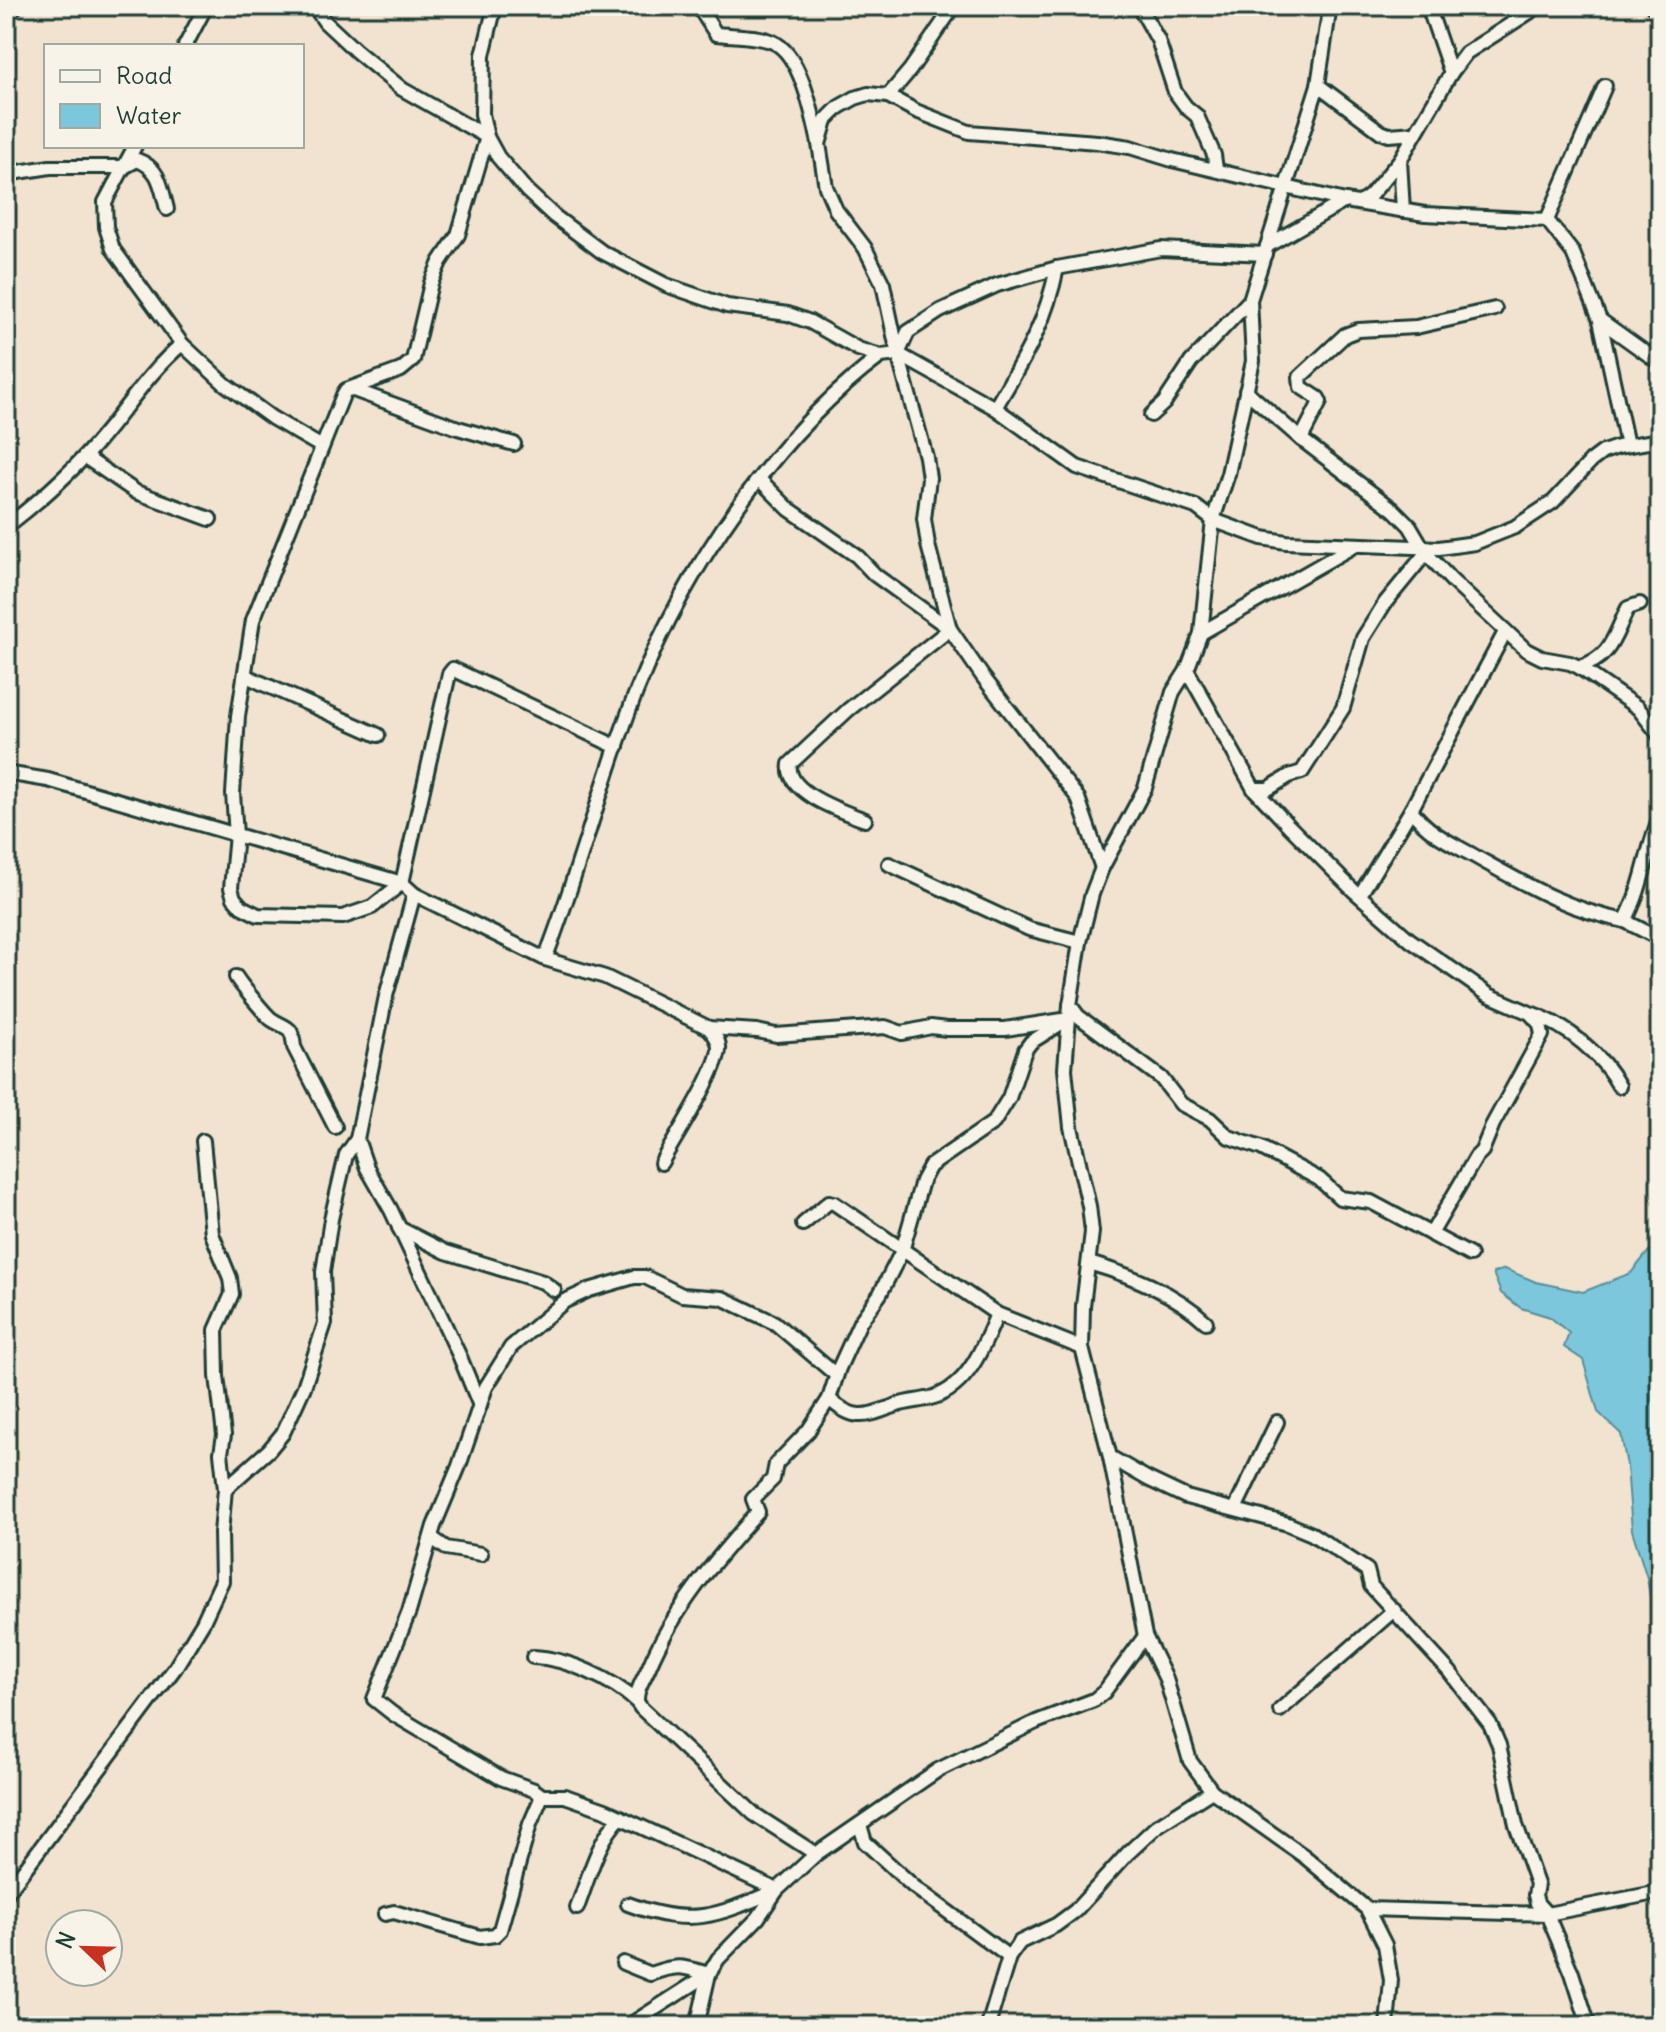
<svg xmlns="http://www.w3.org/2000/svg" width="1666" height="2032" font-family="Delius,sans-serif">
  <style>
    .water { fill: #7bc7db; stroke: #569098; stroke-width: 2 }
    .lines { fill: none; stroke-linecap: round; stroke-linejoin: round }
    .minor-casing { stroke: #1f3d34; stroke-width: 18 }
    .tertiary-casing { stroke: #1f3d34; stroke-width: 20 }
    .minor { stroke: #f7f3e8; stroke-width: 12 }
    .tertiary { stroke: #f7f3e8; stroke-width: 14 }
  </style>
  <rect width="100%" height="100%" fill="#f2e2d0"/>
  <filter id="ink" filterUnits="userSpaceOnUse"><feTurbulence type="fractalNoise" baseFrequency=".0125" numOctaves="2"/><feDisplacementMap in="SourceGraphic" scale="16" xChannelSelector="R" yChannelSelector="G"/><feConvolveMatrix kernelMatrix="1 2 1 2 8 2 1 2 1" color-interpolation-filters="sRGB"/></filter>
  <g filter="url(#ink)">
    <!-- water -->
    <polygon class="water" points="1660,1248 1660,1659 1647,1578 1632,1530 1627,1466 1621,1434 1598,1412 1583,1360 1564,1347 1569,1333 1550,1317 1521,1308 1501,1293 1493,1273 1505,1269 1536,1282 1583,1292 1631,1273 1649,1251"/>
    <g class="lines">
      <!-- minor casing -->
      <g class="minor-casing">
        <g id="minor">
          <polyline points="314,6 325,22 356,51 402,89 487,137 498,157 527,191 554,216 602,252 666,285 727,306 788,314 810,322 858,349 881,356 898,354 995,408 1077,467 1196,507 1213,520 1262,538 1286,542 1439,548 1475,543 1515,527 1553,502 1591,461 1603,452 1618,447 1660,440"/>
          <polyline points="495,6 483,55 482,114 487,137 458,235 440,262 431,283 413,360 401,370 346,390 343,395 253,620 238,716 233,794 236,835 231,888 234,898 242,907 258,915 343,917 372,907 402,883 449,674 453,669 617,747"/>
          <path d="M698,6L716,34C734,36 756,35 773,42C801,54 813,116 819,143"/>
          <polyline points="954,6 910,70 888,96 868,94 855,98 839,107 826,120 819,144 826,187 836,210 865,248 883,284 898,354 926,457 929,478 924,519 928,545 950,629 983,677 1078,798 1102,868"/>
          <polyline points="1139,6 1158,40 1175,92 1186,107 1197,116 1214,155 1216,169"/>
          <polyline points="1330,6 1318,85 1250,300 1253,361 1228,474 1213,520 1201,633 1187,670 1173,692 1145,788 1102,868 1092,894 1080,942 1070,1005 1065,1069 1071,1127 1089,1206 1092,1232 1083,1306 1082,1348 1110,1457 1145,1636 1166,1679 1190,1761 1212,1791 1304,1856 1367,1909 1385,1945 1391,1980 1387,2026"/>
          <polyline points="1428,6 1451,73"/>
          <polyline points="1652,6 1660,13"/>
          <polyline points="185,46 206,6"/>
          <polyline points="1318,85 1381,132 1389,135 1415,133"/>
          <polyline points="888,96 916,111 969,132 1097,142 1130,147 1172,160 1345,201 1425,214 1547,220 1573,253 1600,320 1627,445"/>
          <polyline points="135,146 105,202 106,227 113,249 182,344 225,384 272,418 322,447"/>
          <polyline points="1400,160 1403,211"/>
          <path d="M6,174L50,167H124L137,160C160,168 161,187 167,209"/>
          <polyline points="1360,203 1370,196 1400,160 1451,73 1466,53 1539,6"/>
          <polyline points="1547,220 1605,86"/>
          <polyline points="1267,246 1345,201"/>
          <polyline points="1600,320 1660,363"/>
          <polyline points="898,354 908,332 940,311 997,285 1057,268 1161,249 1265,254"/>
          <polyline points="351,389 458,428 514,444"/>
          <polyline points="1246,391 1301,439 1394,510 1410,526 1426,553 1452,581 1526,650 1542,658 1570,663 1579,667 1638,708 1660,736"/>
          <path d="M995,408C1024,358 1045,326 1057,268"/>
          <polyline points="1151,415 1164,403 1191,362 1250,300"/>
          <polyline points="1301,439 1320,402 1318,398 1301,387 1300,377 1345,335 1358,330 1416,327 1495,309"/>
          <polyline points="85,457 136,492 210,519"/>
          <path d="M760,480L789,509L857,556L875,575L950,629L848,710L790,764C785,793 844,812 865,820"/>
          <path d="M6,527C42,499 76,469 105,433C130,403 151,370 182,344"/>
          <polyline points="1201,633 1352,547"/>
          <path d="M1579,667C1612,658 1614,635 1628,608L1640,604"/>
          <polyline points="246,676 378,735"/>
          <polyline points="6,773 48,780 402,883 414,894 545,959 605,977 709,1028 757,1031 776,1035 885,1027 902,1033 931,1027 947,1029 1005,1029 1069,1019"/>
          <polyline points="1254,789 1268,789 1289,776 1302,772 1343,708 1363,638 1385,603 1426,553"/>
          <path d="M1411,810C1429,834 1451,843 1476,857C1528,886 1566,909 1625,921C1643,888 1646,851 1660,817"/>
          <polyline points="889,864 1029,929 1080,942"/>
          <polyline points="414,894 386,996 357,1139 367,1168 391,1210 460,1357 480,1406"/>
          <polyline points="1360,895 1411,810 1505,632"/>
          <polyline points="1625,921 1660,939"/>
          <path d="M545,959C580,870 602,778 637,690C686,568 776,434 881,356"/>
          <path d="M236,977C240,984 266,1015 271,1019C287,1030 292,1024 294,1047L335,1127"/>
          <polyline points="1070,1005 1078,1016 1161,1078 1181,1104 1210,1119 1229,1137 1261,1148 1319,1179 1340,1198 1371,1202 1431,1234 1476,1157 1482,1151 1493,1124 1542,1035 1540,1024 1530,1013 1489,995 1410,940 1353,890 1289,826 1254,789 1187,670"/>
          <path d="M1533,1014C1567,1026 1602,1054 1619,1086"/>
          <path d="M661,1163C676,1136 715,1076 719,1050C720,1041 714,1034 709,1028"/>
          <polyline points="803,1224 829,1202 834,1203 997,1314 1082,1348"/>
          <polyline points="399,1228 446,1252 543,1282 554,1290"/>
          <polyline points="1431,1234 1470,1255"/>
          <path d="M1089,1263C1130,1275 1174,1292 1206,1322"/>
          <path d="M829,1399C856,1423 866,1416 897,1405C909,1401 922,1401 934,1397C969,1386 984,1345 997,1314"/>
          <polyline points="1110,1457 1148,1479 1186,1497 1288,1524 1312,1534 1367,1570 1371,1586 1449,1671 1490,1724 1499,1745 1516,1825 1537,1884 1535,1895 1537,1903 1547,1914 1572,1973 1589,2026"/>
          <polyline points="225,1489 269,1450 283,1433 304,1387 325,1323 323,1272 331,1219 346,1155 357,1139"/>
          <polyline points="1235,1509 1277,1422"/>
          <polyline points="432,1538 446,1548 481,1554"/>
          <path d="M533,1657C566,1658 612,1679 637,1702"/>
          <polyline points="1280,1710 1394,1610"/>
          <polyline points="860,1825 865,1842 913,1886 1009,1957"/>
          <path d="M816,1854L754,1814L641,1708L637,1702C636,1689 644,1679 649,1667C673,1609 716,1559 758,1512L753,1499L773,1479L776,1464L808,1431L829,1399L839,1368L860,1322L880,1294L902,1251L922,1181L930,1166L994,1122L1009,1098L1025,1050L1031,1042L1063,1022"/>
          <polyline points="777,1890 605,1810 565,1796 542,1796 534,1790 501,1778 393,1714 374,1699 409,1612 434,1526 459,1466 486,1387 511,1347 565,1301 589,1290 634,1277 645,1277 682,1295 722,1298 775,1323 836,1375"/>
          <polyline points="6,1894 175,1668 203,1622 222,1581 221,1533 225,1489 221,1453 224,1435 217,1376 216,1330 232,1294 230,1278 212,1234 203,1141"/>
          <path d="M628,1904C692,1928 717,1916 777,1890"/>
          <path d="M577,1908C589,1877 597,1841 621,1817"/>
          <polyline points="1367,1909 1547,1914 1660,1892"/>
          <polyline points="385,1914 394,1912 480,1937 495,1935 500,1930 530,1824 542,1796"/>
          <path d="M623,1963L650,1974C678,1964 681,1966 709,1974"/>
          <polyline points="628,2026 709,1974"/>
          <polyline points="697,2026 709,1974 718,1959 758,1918 777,1890 816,1854 938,1770 1036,1722 1094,1700 1104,1692 1145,1636"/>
          <polyline points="988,2026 1009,1957 1020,1942 1056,1925 1075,1911 1128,1853 1157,1826 1212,1791"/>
        </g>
      </g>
      <!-- tertiary casing -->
      <g class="tertiary-casing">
        <polyline id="tertiary" points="6,8 15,6"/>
      </g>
      <!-- minor -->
      <use href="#minor" class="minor"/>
      <!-- tertiary -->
      <use href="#tertiary" class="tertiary"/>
    </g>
  </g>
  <!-- margin -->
  <rect width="1666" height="2032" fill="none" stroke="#f7f3e8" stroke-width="32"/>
  <rect x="16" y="16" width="1634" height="2000" fill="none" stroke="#1f3d34" stroke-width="3" filter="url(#ink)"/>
  <!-- legend -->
  <rect x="44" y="44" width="260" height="104" fill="#f7f3e8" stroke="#a1aaa0" stroke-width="2"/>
  <rect x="60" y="70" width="40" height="12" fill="#f7f3e8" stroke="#a1aaa0" stroke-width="2"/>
  <text x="116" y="84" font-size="24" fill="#1f3d34">Road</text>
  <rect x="60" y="104" width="40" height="24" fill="#7bc7db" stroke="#a1aaa0" stroke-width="2"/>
  <text x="116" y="124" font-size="24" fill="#1f3d34">Water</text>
  <!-- north arrow -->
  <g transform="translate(84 1948) rotate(293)"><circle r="38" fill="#f7f3e8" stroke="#a1aaa0" stroke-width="2"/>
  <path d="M0-6L14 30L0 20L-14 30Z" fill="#c8321e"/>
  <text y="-12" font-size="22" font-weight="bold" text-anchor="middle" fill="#1f3d34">N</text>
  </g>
</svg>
